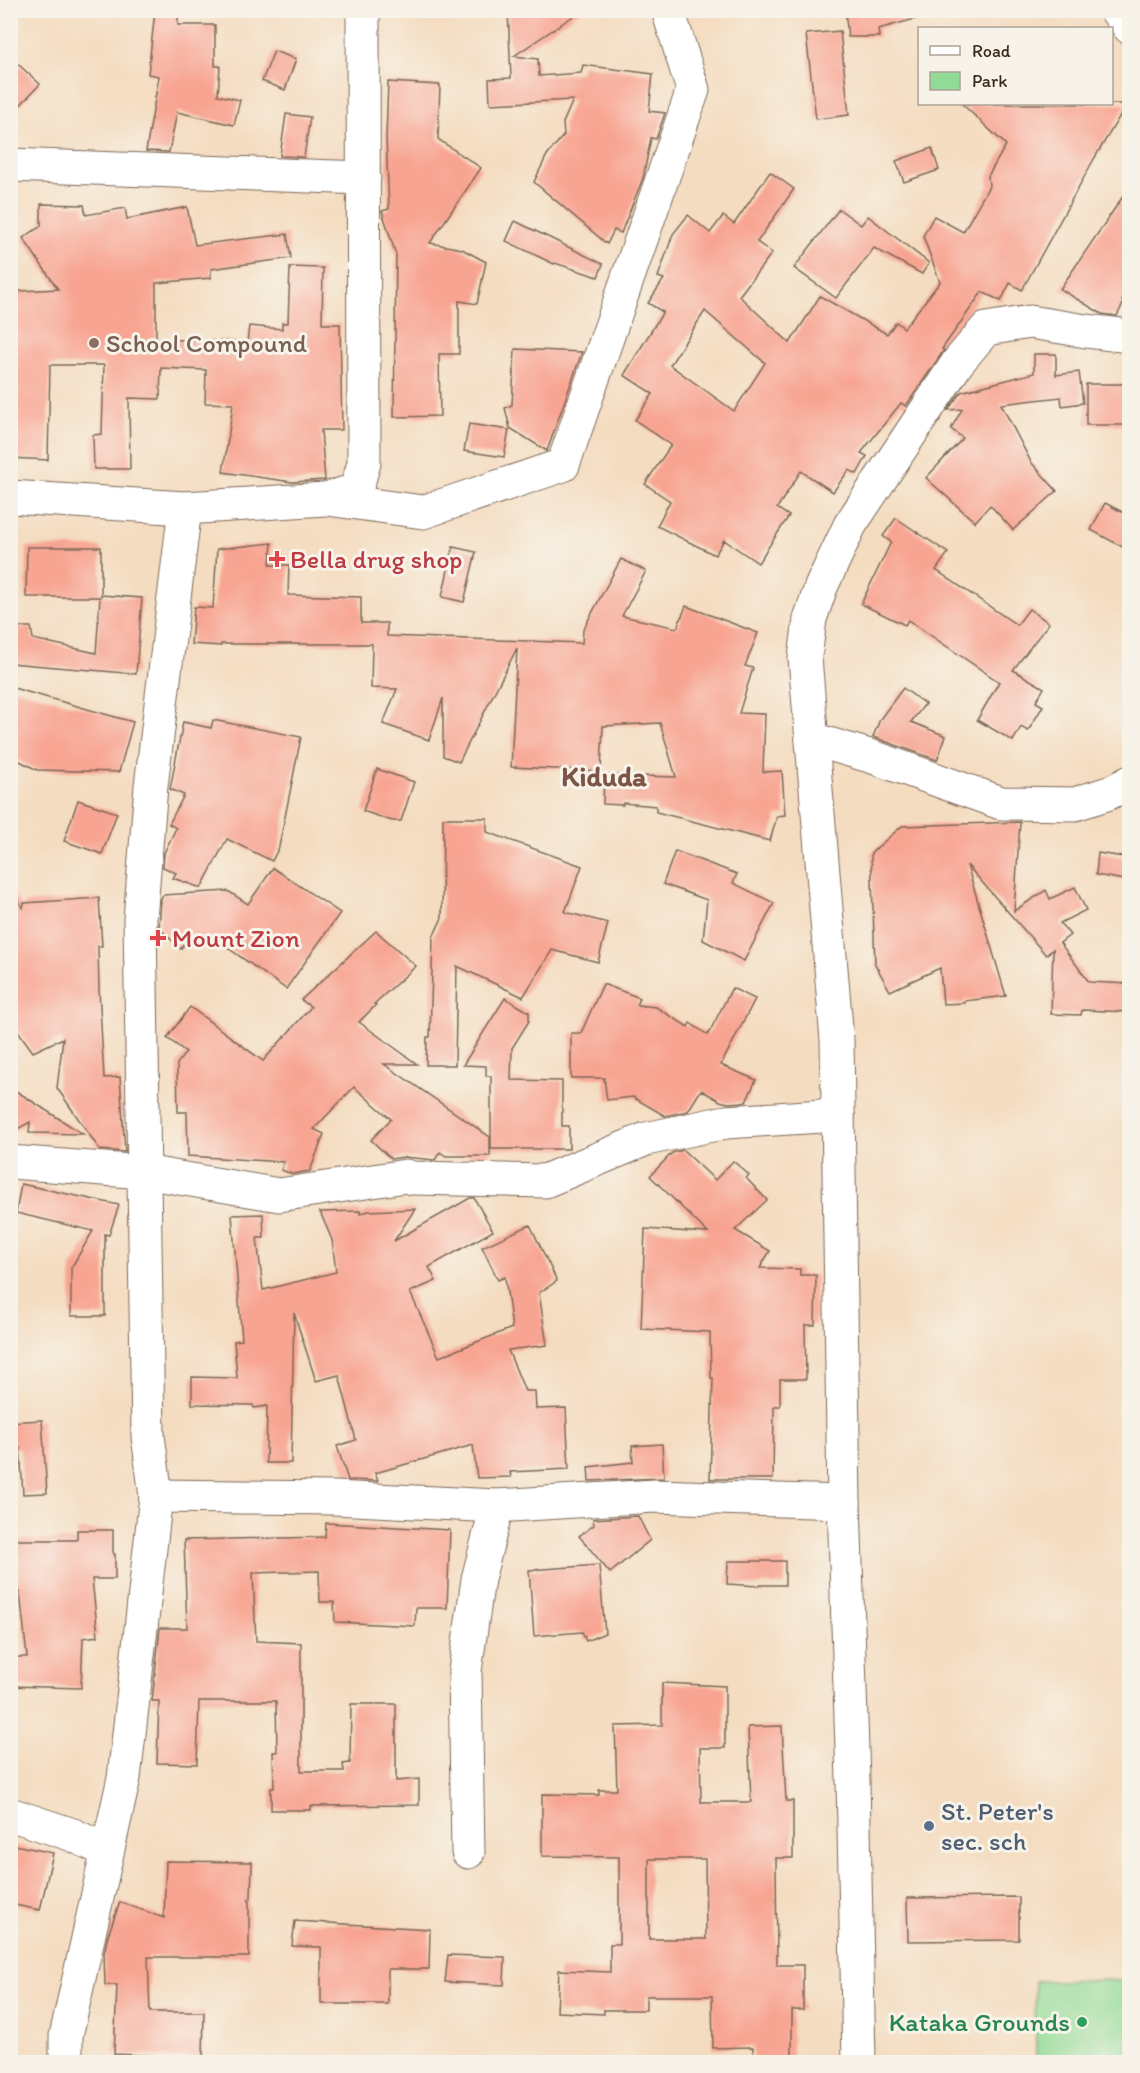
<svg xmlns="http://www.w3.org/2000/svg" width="1140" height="2073" font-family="Itim,sans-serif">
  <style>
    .green { fill: #92db96; stroke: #66825a; stroke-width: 1.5 }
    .building { fill: #f8a492; fill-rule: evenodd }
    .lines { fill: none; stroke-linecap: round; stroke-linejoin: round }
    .minor-casing { stroke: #7c6857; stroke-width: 35 }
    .minor { stroke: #fff; stroke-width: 33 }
    .education-dot { fill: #8d6e63; stroke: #f7f3e8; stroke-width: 2 }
    .health-dot { fill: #e0444e; stroke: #f7f3e8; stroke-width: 2 }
    .service-dot { fill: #5c6f8a; stroke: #f7f3e8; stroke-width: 2 }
    .leisure-dot { fill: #2e9e5b; stroke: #f7f3e8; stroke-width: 2 }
    .labels { text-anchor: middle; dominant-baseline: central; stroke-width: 6; stroke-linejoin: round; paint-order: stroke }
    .education-label { font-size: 26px; fill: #785e54; stroke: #f7f3e8; text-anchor: start }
    .health-label { font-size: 26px; fill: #be3a42; stroke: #f7f3e8; text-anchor: start }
    .service-label { font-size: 26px; fill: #4e5e75; stroke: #f7f3e8; text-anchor: start }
    .leisure-label { font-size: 26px; fill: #27864d; stroke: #f7f3e8; text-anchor: end }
    .quarter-label { font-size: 28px; font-weight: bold; fill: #7d5547; stroke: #f7f3e8 }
  </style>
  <rect width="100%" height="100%" fill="#f7f3e8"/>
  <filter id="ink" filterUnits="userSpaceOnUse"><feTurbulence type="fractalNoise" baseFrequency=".0167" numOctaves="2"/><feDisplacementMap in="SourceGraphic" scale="12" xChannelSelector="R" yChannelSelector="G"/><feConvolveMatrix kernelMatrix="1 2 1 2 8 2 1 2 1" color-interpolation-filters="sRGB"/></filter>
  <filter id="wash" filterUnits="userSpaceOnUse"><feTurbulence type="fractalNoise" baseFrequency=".008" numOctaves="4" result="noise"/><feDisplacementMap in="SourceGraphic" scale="24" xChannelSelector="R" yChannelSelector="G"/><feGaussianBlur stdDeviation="1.35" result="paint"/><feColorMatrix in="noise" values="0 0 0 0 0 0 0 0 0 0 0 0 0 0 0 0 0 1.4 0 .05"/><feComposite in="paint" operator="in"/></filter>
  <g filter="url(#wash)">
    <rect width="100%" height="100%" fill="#f4dcc0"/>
    <!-- green -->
    <g class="green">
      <polygon points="1126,1358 1130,1358 1129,1645"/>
      <polygon points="1129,1980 1129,2062 1036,2062 1035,1981"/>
    </g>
    <g id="blocks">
      <!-- building -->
      <g class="building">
        <polygon points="508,10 582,10 514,56 538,59 539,76 581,73 583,65 653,74 649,111 665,113 664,116 656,139 651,138 643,178 621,233 614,230 607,244 534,182 547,155 564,135 563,123 573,100 490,104 489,79 511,78"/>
        <polygon points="845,10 918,10 919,18 878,29 879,37 848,37"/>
        <polygon points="155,11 178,12 178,25 215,25 215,66 220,66 218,95 240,100 234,125 177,112 169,152 146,151 159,76 148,74"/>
        <polygon points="840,31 849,115 816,119 806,34"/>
        <polygon points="274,51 296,59 285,90 262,81"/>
        <polygon points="10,57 40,84 10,116"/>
        <polygon points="388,82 440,85 438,139 481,168 430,243 462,249 486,262 477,304 459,301 459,354 439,354 440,416 394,417 396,255 382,211 389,209 386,138"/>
        <path d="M962,104H1127L1094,159L1022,290L1010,283L1001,301L982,292L942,349L944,350L906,406L901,403L861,453L867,456L857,474L849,470L833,492L801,471L777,508L789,516L758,563L724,540L715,555L657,526L670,501L645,484L671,445L635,420L653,394L624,375L663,312L648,303L664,279L658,277L673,234L688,215L710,233L723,216L734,224L770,172L794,189L757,242L772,253L739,296L790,343L820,296L887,334L896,322L904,328L940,282L923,236L934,216L963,232L989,186L988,176L1006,145ZM705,311L765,363L734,411L670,365Z"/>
        <polygon points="286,114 310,117 304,157 280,156"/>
        <polygon points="932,148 939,170 904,182 896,161"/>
        <polygon points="1130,186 1130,287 1122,301 1124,302 1117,316 1102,314 1060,289"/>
        <polygon points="41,204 84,205 86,215 125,208 127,219 187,207 195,245 287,234 291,258 211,269 211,278 156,283 156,339 247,342 249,326 282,329 282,323 288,323 290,267 323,268 322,324 340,324 342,430 321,430 325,480 292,482 223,472 233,404 205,403 206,370 161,368 160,399 129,398 130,469 94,469 93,435 102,434 104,365 50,365 48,460 10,458 10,298 17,298 20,291 58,289 23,238 41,226"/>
        <polygon points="839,209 861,225 868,216 929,263 922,274 874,248 836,298 794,268"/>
        <polygon points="515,221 603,264 598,277 555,263 554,264 506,241"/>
        <polygon points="515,349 582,352 547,451 510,428 505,408 512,405"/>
        <polygon points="1034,354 1056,354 1056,375 1079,372 1083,403 1062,406 1061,397 1001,404 1031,462 1057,491 1013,530 990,505 975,522 926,478 963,438 951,429 962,409 948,410 961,392 1034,373"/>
        <rect x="1086" y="384" width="42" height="41"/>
        <polygon points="469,424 509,430 504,457 464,451"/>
        <polygon points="1105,503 1130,516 1130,551 1091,530"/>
        <polygon points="896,518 948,553 936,570 1017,625 1029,609 1049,623 1013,670 1044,688 1036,702 1043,706 1028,731 1021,727 1013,741 977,720 999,682 908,620 905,625 861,604 891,542 883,536"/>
        <polygon points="272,543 270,565 289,565 288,595 361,597 361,623 387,623 387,636 582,643 583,630 621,559 646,571 622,616 677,628 686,606 758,633 745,666 753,668 739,713 765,714 763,772 782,771 785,815 777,816 770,841 656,812 656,806 623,803 623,805 603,804 604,775 676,777 660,723 603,726 601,771 511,767 517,648 459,762 443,756 443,698 429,740 383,724 397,689 371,688 372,644 221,644 221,646 191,644 194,607 213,608 217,549"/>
        <polygon points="27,547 101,547 101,595 142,598 136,674 10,663 10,627 31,627 33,639 96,653 100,597 26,597"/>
        <polygon points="453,547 476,552 464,602 442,597"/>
        <polygon points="10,687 133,722 119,772 37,770 10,756"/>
        <polygon points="903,688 925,704 911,722 946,736 937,760 873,737 880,719"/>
        <polygon points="213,720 301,737 279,847 272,861 227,839 201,888 173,878 176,873 163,867 164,853 176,828 169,824 184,795 170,789 183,722 211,728"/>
        <polygon points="377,769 414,782 401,821 392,821 363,811"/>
        <polygon points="78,800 117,813 102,854 64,841"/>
        <polygon points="443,818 487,818 487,832 582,866 565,912 608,923 598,962 552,950 523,997 457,966 455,1065 426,1065 427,1037 430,1037 433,937 442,918"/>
        <polygon points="1020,822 1014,911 1046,890 1050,899 1075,887 1086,910 1060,923 1070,935 1060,943 1089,982 1130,984 1130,1012 1082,1010 1081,1015 1051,1014 1053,949 1046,955 967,865 1006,996 964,1001 965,1003 943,1004 940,968 890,991 875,964 871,853 902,826"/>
        <polygon points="675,851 737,874 733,883 774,903 744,961 703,940 707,900 663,884"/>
        <polygon points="1098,853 1130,858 1130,881 1096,875"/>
        <polygon points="273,868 340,913 286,989 218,941 212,948 191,934 181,949 159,928 161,898 163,895 228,891 248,904"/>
        <polygon points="10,890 23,908 24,903 99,898 102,946 98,946 99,989 104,1078 120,1077 125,1152 100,1150 57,1088 63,1038 33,1052 10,1020"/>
        <polygon points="376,931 416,966 374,1004 376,1005 359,1022 417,1064 384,1064 490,1137 490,1156 446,1156 440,1152 435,1160 404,1157 391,1159 371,1140 391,1119 354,1087 314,1129 324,1134 310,1171 292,1174 281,1170 284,1162 188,1156 187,1112 178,1112 177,1064 186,1052 167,1038 190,1007 263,1061 311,1007 301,1000"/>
        <polygon points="603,984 640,998 637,1005 656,1007 688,1027 690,1023 708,1035 732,988 755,999 721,1065 756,1080 746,1102 728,1103 720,1101 701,1090 688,1111 665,1116 633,1097 607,1100 604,1078 571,1078 571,1033 581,1033"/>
        <polygon points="505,998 529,1012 529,1021 512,1048 511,1080 562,1081 562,1126 569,1126 569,1149 491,1149 491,1076 486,1076 486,1066 463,1065"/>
        <polygon points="10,1087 44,1109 83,1134 29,1133 30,1122 10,1133"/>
        <polygon points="683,1150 715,1180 733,1161 749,1175 746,1178 767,1200 735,1230 770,1251 760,1268 800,1269 800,1275 816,1275 815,1325 805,1325 806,1379 780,1379 780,1406 774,1406 773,1479 710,1479 713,1378 711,1378 710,1332 641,1329 645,1229 708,1233 650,1176 672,1153"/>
        <polygon points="21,1184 119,1205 109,1235 105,1234 105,1316 71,1316 71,1268 93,1231 16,1213"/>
        <polygon points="470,1198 474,1198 493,1231 429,1267 436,1281 410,1292 439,1357 512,1328 505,1277 498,1280 482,1247 530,1225 557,1281 539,1293 547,1345 508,1350 525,1391 535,1391 536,1409 566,1408 569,1469 510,1472 511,1477 477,1478 473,1445 375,1473 378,1481 348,1480 337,1446 356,1440 339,1375 316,1381 294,1313 291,1463 266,1463 267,1406 254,1408 253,1405 192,1404 192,1377 237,1378 234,1341 242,1340 232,1215 263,1214 264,1238 257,1238 263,1290 336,1272 332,1240 320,1212 360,1211 360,1214 368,1211 415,1209 394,1241"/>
        <polygon points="42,1420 47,1493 23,1494 20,1448 10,1449 10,1422"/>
        <polygon points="662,1444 664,1478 589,1481 588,1467 633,1462 632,1446"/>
        <polygon points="638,1516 650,1540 610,1573 579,1536 594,1525 593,1519"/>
        <polygon points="326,1523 450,1530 447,1608 416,1608 415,1626 335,1622 334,1602 320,1602 319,1571 253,1573 256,1641 301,1643 301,1771 344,1771 343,1764 350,1763 351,1704 396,1704 396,1781 419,1779 419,1805 311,1806 311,1810 271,1810 271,1788 274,1788 273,1752 277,1752 276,1701 199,1701 197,1764 157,1763 159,1701 152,1701 160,1628 187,1628 184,1540 325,1537"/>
        <polygon points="77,1530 113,1530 113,1554 115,1554 115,1579 92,1579 98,1636 83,1638 81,1688 10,1686 10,1657 27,1657 20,1592 10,1592 10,1540 77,1540"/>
        <polygon points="728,1561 785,1561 785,1585 759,1585 759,1586 727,1584"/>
        <polygon points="599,1565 605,1633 586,1641 582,1632 534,1636 529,1570"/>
        <path d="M662,1683L725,1686V1748H700L701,1802H751L748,1727L782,1726L786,1801H793V1858H776L777,1965H803V2010H792V2062H753V2047L713,2048L712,1996H646V2010H604V2014L557,2012L559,1970L610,1972V1944H619V1857L542,1856V1794L599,1795V1790H617L615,1726L662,1725ZM649,1859H705L706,1939H649Z"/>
        <polygon points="10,1844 53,1853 40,1910 10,1904"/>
        <polygon points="166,1861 252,1862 251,1899 249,1899 249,1957 148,1957 150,2012 204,2012 203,2058 114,2054 117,1985 105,1985 104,1953 108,1935 120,1902 164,1918"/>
        <polygon points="1019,1897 1019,1940 908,1941 907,1898"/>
        <polygon points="295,1921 430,1929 429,1969 388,1969 388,2004 321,2004 321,1947 292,1946"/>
        <polygon points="448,1955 505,1957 504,1985 445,1982"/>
      </g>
    </g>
  </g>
  <g filter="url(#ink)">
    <use href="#blocks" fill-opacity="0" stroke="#7c6857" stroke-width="1.5"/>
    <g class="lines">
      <!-- minor casing -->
      <g class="minor-casing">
        <g id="minor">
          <polyline points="1116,10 1130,28"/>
          <polyline points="10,165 364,178"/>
          <polyline points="10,497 185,508 325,499 356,490 364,463 363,10"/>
          <polyline points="327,499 423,512 563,465 693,90 668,10"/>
          <polyline points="812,739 873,757 1001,803 1075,804 1109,793 1130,782"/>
          <polyline points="10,1162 144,1172 279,1195 406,1176 412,1178 545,1181 646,1139 726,1122 838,1115"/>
          <polyline points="156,1496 334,1498 497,1506 654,1496 844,1502"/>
          <polyline points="10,1814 73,1835 107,1851"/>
          <polyline points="468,1852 465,1671 478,1579 497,1506"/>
          <polyline points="66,2062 66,2036 124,1778 156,1496 148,1436 140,919 151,786 185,508"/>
          <polyline points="859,2062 853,1780 844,1502 837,1040 805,658 810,619 821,587 850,525 958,362 986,329 1030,322 1086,331 1130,336"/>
        </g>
      </g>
      <!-- minor -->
      <use href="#minor" class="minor"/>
    </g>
  </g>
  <!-- markers -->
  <circle class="education-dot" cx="94" cy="343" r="6"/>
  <g class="health-dot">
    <path d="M274 550h6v6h6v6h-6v6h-6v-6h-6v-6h6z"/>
    <path d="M155 929h6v6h6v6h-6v6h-6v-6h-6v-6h6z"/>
  </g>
  <circle class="service-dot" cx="929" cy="1826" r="6"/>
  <circle class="leisure-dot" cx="1082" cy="2022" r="6"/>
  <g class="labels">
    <!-- education labels -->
    <g class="education-label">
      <text x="106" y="343">School Compound</text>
    </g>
    <!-- health labels -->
    <g class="health-label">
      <text x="290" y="559">Bella drug shop</text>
      <text x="172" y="938">Mount Zion</text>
    </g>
    <!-- service labels -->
    <g class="service-label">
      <text x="941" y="1811">St. Peter's<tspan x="941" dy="30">sec. sch</tspan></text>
    </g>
    <!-- leisure labels -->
    <g class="leisure-label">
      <text x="1070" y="2022">Kataka Grounds</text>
    </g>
    <!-- quarter labels -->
    <g class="quarter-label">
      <text x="604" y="776">Kiduda</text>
    </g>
  </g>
  <!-- margin -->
  <rect width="1140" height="2073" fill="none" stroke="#f7f3e8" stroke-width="36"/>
  <!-- legend -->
  <rect x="918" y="27" width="195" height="78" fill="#f7f3e8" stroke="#aca397" stroke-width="1.5"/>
  <rect x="930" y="46" width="30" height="9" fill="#ffffff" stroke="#aca397" stroke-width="1.5"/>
  <text x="972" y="57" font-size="18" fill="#3b2a1e">Road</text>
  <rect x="930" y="72" width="30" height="18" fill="#92db96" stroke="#aca397" stroke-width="1.5"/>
  <text x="972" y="87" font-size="18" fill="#3b2a1e">Park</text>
</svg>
